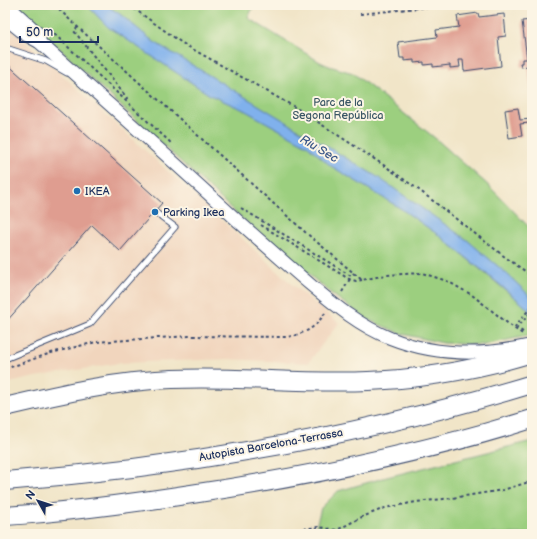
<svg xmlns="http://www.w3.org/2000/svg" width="537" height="539" font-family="'Balsamiq Sans',sans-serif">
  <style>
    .built { fill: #f1d5bd }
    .green { fill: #9ccf7f; stroke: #5c7f6e }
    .water { fill: #80b1ec; stroke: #4e70a5 }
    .building { fill: #df9d90 }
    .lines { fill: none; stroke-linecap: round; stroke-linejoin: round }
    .service-casing { stroke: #3b4a6e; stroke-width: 7 }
    .tertiary-casing { stroke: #3b4a6e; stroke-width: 14 }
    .motorway-casing { stroke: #3b4a6e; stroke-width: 20 }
    .path { stroke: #3b4a6e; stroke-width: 2; stroke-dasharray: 3 3; stroke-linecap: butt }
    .service { stroke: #fff; stroke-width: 5 }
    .tertiary { stroke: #fff; stroke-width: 12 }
    .motorway { stroke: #fff; stroke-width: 18 }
    .poi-dot { fill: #1f6fb2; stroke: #fcf5e5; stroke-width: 1.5 }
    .labels { text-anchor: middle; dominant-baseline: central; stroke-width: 4; stroke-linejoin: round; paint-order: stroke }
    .park-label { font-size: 11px; fill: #3b5766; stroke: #fcf5e5 }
    .poi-label { font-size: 11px; fill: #1b2f5e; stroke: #fcf5e5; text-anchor: start }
    .street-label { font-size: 11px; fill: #1b2f5e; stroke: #fcf5e5 }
    .water-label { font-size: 12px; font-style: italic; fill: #395689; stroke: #fcf5e5 }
  </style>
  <rect width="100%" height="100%" fill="#fcf5e5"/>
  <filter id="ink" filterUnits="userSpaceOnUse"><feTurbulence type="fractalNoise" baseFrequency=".025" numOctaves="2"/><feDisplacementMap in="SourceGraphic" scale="8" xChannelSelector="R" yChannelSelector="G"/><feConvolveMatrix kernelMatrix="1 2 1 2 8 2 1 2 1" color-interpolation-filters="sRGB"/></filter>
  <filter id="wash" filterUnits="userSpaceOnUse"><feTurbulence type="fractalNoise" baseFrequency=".012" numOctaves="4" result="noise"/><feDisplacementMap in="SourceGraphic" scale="16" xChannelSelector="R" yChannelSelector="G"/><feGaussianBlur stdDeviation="0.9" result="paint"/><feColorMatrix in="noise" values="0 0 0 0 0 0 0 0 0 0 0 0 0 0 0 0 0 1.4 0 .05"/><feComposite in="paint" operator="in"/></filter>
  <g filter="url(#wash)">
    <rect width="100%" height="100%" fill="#f1e5c8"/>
    <!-- built -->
    <polygon class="built" points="5,23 294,286 339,323 308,363 228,359 119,363 35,377 5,384"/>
    <!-- green -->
    <g class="green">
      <polygon points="16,5 87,5 108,27 210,95 244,110 307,145 331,166 400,208 437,234 526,307 532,315 532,335 484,345 443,343 402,334 366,319 332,294 237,214 19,11"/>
      <polygon points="106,5 254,5 248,18 320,62 329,66 353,73 435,138 489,186 528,226 532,228 532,298 507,274 467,240 379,178 154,42 121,15"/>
      <polygon points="532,441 532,534 314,534 321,508 338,491 387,477"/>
    </g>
    <!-- water -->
    <polygon class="water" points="87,5 106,5 121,15 154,42 379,178 467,240 507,274 532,298 532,315 526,307 492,278 437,234 400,208 331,166 307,145 244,110 210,95 108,27"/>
    <g id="blocks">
      <!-- building -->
      <g class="building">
        <polygon points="478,13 479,17 504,14 506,36 498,37 501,66 464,71 463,60 459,60 460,67 450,68 450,65 433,67 433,64 424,65 424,62 414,63 414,60 404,61 404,58 400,58 398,42 437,37 436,30 459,27 457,16"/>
        <polygon points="532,20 532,95 531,95 528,66 521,67 520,63 522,63 522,59 527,59 522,21"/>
        <polygon points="5,62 162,203 120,251 92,225 5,323"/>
        <polygon points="518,108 520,120 532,119 532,127 529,127 529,123 520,124 522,136 509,138 505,110"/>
      </g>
    </g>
  </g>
  <g filter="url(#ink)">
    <use href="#blocks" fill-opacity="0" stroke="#3b4a6e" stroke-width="1"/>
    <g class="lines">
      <!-- service casing -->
      <g class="service-casing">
        <g id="service">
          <polyline points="5,49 9,49 46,61 67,73"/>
          <polyline points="5,359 90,324 175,227 155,212"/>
        </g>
      </g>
      <!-- tertiary casing -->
      <g class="tertiary-casing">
        <g id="tertiary">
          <polyline points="11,5 15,12 40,35 39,42"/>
          <path d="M5,18L26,35L39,42C106,101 173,161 239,222C263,243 287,265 312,286C336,306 360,326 390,338C433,355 481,356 526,346"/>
        </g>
      </g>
      <!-- motorway casing -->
      <g class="motorway-casing">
        <g id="motorway">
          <path d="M5,407C60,394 115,381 172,379C237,376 303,384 368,381C424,379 479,369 532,353"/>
          <path d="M5,481C183,467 361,436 532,384"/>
          <path d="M5,516C70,512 134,503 198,493C311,476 423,453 532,419"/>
        </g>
      </g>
      <!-- path -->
      <g class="path">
        <polyline points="55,5 70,20 305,232 362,280 386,275 422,273 447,281 472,295 515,329 524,335"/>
        <polyline points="129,5 182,43 298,109 385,166 419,190 505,257 532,276"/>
        <polyline points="360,14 447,5"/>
        <polyline points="78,27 74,31 127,98 125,100"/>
        <polyline points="50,30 172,144"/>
        <polyline points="241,208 351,276 354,273"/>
        <polyline points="261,225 349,279 356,281 362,280"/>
        <polyline points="342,292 350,279"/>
        <polyline points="515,328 516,325 532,306"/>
        <polyline points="523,332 517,328 532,311"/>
        <path d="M5,369L51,353L96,342L189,336L287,337C306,333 314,329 325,313"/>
        <polyline points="262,534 318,527 337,530 362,517 385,508 416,502 452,498 503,490 532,481"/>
      </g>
      <!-- service -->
      <use href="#service" class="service"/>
      <!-- tertiary -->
      <use href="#tertiary" class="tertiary"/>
      <!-- motorway -->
      <use href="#motorway" class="motorway"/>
    </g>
  </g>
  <!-- markers -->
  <g class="poi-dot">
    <circle cx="77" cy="191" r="4"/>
    <circle cx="155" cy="212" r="4"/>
  </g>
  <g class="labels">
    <!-- park labels -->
    <g class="park-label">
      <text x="338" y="102">Parc de la<tspan x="338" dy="13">Segona República</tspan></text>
    </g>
    <!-- poi labels -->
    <g class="poi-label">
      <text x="85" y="191">IKEA</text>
      <text x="163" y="212">Parking Ikea</text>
    </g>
    <!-- street labels -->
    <g class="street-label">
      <text transform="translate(271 445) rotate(-10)">Autopista Barcelona-Terrassa</text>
    </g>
    <!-- water labels -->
    <g class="water-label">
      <text transform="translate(319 149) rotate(31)">Riu Sec</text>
    </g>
  </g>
  <!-- margin -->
  <rect width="537" height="539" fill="none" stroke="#fcf5e5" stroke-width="20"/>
  <!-- north arrow -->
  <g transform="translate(38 501) rotate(309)" stroke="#fcf5e5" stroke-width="3" paint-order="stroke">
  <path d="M0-3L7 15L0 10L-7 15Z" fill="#1b2f5e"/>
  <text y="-6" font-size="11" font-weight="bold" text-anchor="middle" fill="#1b2f5e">N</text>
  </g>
  <!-- scale -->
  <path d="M20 36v6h78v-6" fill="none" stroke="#1b2f5e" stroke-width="2"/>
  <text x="26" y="36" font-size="12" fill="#1b2f5e" stroke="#fcf5e5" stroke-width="3" paint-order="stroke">50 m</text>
</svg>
